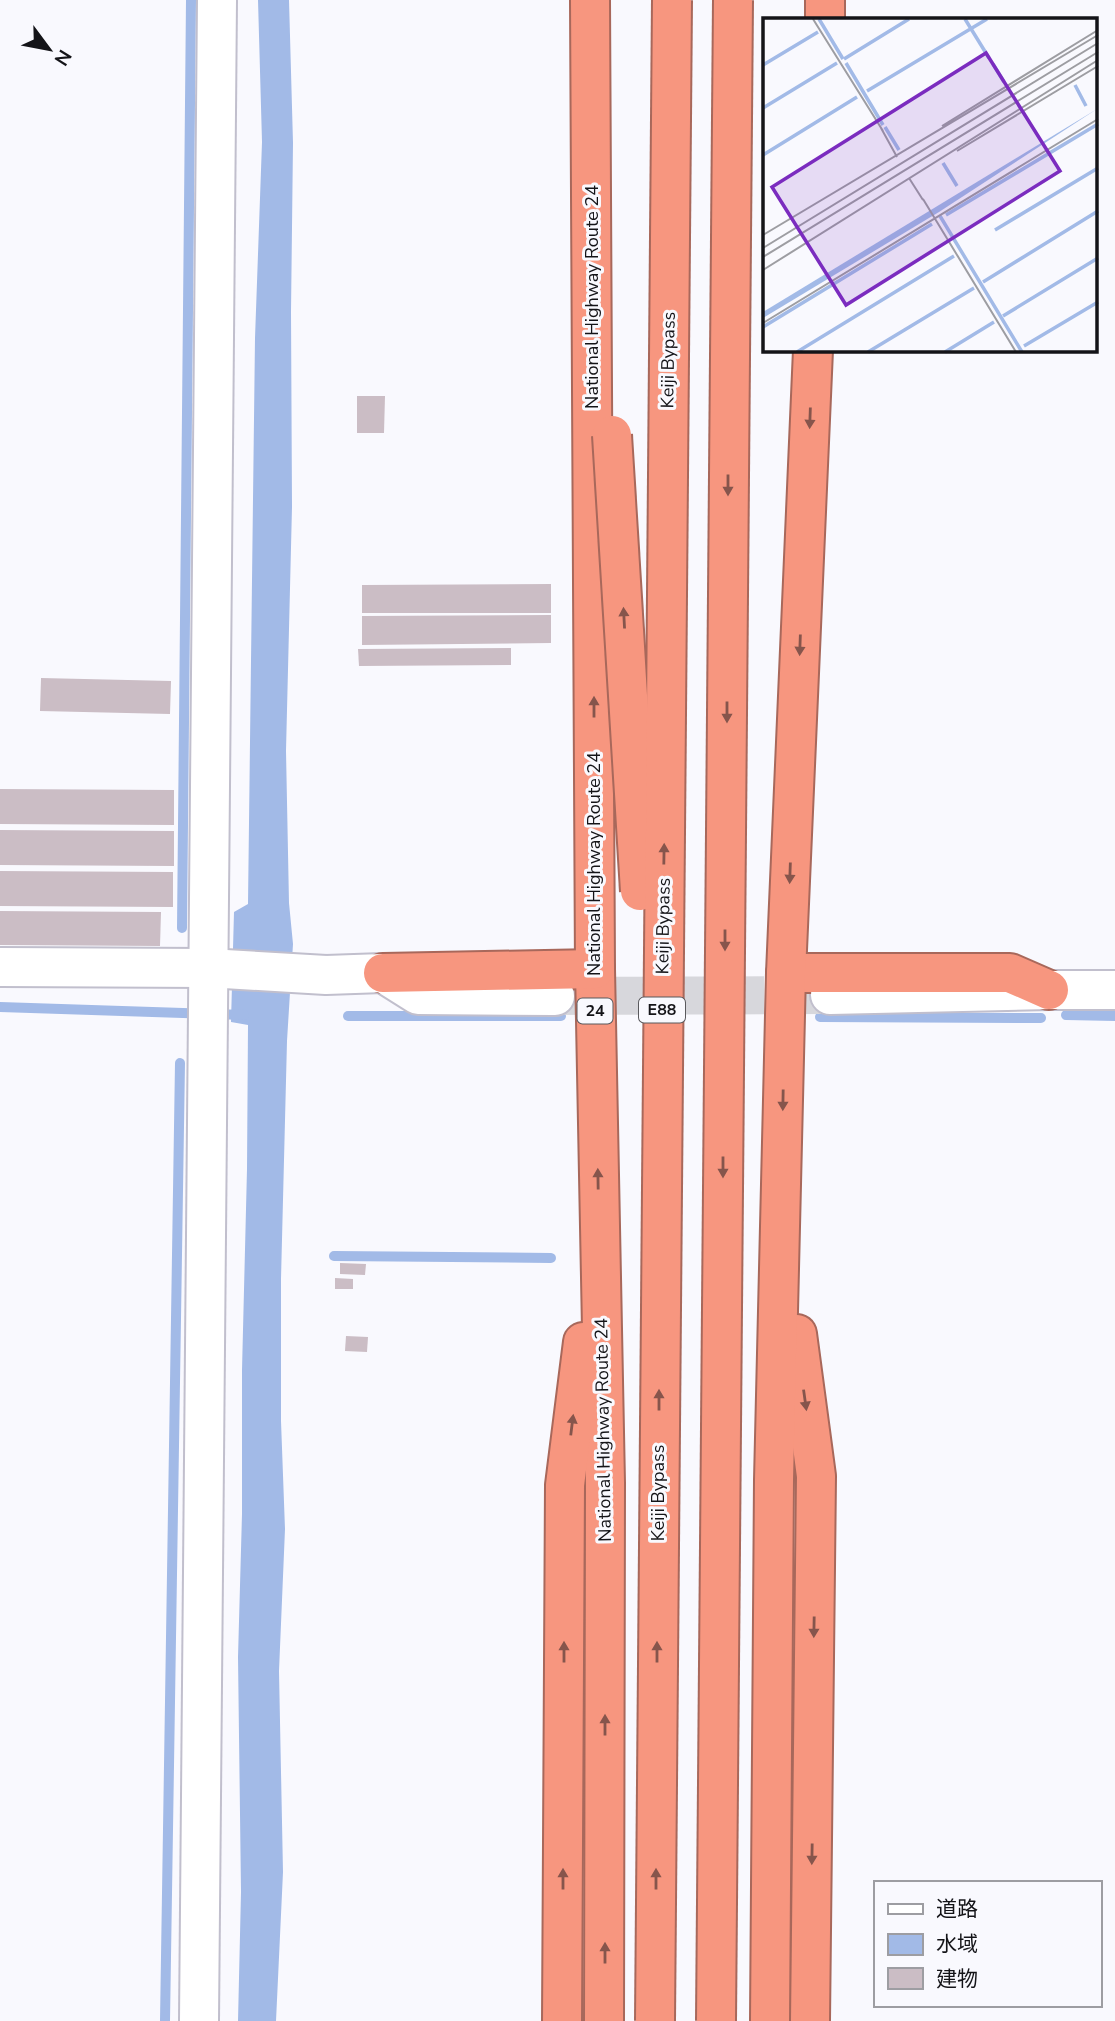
<svg xmlns="http://www.w3.org/2000/svg" width="1115" height="2021" font-family="'Nunito Sans','Noto Sans JP',sans-serif">
  <style>
    .water { fill: #a2bae7 }
    .lines { fill: none; stroke-linecap: round; stroke-linejoin: round }
    .stream { stroke: #a2bae7; stroke-width: 10 }
    .building { fill: #cbbdc5 }
    .minor-tunnel { stroke: #d7d7dc; stroke-width: 38; stroke-dasharray: 38 19; stroke-linecap: butt }
    .minor-casing { stroke: #c1bfcd; stroke-width: 42 }
    .highway-casing { stroke: #a8685b; stroke-width: 42 }
    .minor { stroke: #fff; stroke-width: 38 }
    .highway { stroke: #f7967f; stroke-width: 38 }
    .highway-bridge-casing { stroke: #a8685b; stroke-width: 42; stroke-linecap: butt }
    .highway-bridge { stroke: #f7967f; stroke-width: 38 }
    .oneway { fill: #86554c }
    .labels { text-anchor: middle; dominant-baseline: central; stroke-width: 6; stroke-linejoin: round; paint-order: stroke }
    .shield { fill: #f9f9fe; stroke: #59595d; stroke-width: 2 }
    .shield-label { font-size: 16px; font-weight: bold; fill: #141418 }
    .street-label { font-size: 18px; fill: #141418; stroke: #f9f9fe }
    .inset-river { fill: none; stroke: #a2bae7; stroke-width: 3.5 }
    .inset-road { fill: none; stroke: #9d9da2; stroke-width: 2 }
    .view { fill: #7b2cbf; fill-opacity: 0.15; stroke: #7b2cbf; stroke-width: 3.5 }
    .inset-edge { fill: none; stroke: #141418; stroke-width: 3.5 }
  </style>
  <rect width="100%" height="100%" fill="#f9f9fe"/>
  <!-- water -->
  <polygon class="water" points="258,0 289,0 293,143 291,312 292,507 286,751 289,903 293,944 287,1041 281,1279 281,1421 285,1529 279,1671 283,1872 276,2021 238,2021 241,1892 238,1657 242,1514 242,1370 247,1169 248,1025 231,1022 234,912 248,904 255,338 262,142"/>
  <g class="lines">
    <!-- stream -->
    <g class="stream">
      <polyline points="182,928 191,0"/>
      <polyline points="0,1007 244,1015"/>
      <polyline points="1066,1015 1115,1016"/>
      <polyline points="348,1016 561,1016"/>
      <polyline points="820,1017 1041,1018"/>
      <polyline points="334,1256 551,1258"/>
      <polyline points="165,2021 180,1063"/>
    </g>
  </g>
  <!-- building -->
  <g class="building">
    <polygon points="357,396 385,396 384,433 357,433"/>
    <polygon points="551,584 551,613 362,613 362,585"/>
    <polygon points="551,615 551,643 362,645 362,616"/>
    <polygon points="511,648 511,665 359,666 358,649"/>
    <polygon points="41,678 171,681 170,714 40,711"/>
    <polygon points="0,789 174,790 174,825 0,824"/>
    <polygon points="0,830 174,831 174,866 0,865"/>
    <polygon points="0,871 173,872 173,907 0,906"/>
    <polygon points="0,911 161,912 160,946 0,945"/>
    <polygon points="340,1263 366,1264 365,1275 340,1274"/>
    <polygon points="335,1278 353,1279 353,1289 335,1289"/>
    <polygon points="346,1336 368,1337 367,1352 345,1351"/>
  </g>
  <g class="lines">
    <!-- minor-tunnel -->
    <polyline class="minor-tunnel" points="555,996 830,995"/>
    <!-- minor casing -->
    <g class="minor-casing">
      <g id="minor">
        <polyline points="0,967 208,968 326,975 383,973 418,995 555,996"/>
        <polyline points="830,995 1049,990 1115,990"/>
        <polyline points="199,2021 217,0"/>
      </g>
    </g>
    <!-- highway casing -->
    <g class="highway-casing">
      <g id="highway">
        <polyline points="590,0 595,969 605,1483 604,2021"/>
        <polyline points="825,19 825,0"/>
        <polyline points="383,973 595,969"/>
        <polyline points="786,973 1010,973 1049,990"/>
        <polyline points="797,1334 816,1476 810,2021"/>
        <polyline points="562,2021 565,1485 583,1342"/>
        <polyline points="770,2021 774,1480 786,973 813,350"/>
      </g>
    </g>
    <!-- minor -->
    <use href="#minor" class="minor"/>
    <!-- highway -->
    <use href="#highway" class="highway"/>
    <!-- highway-bridge casing -->
    <g class="highway-bridge-casing">
      <g id="highway-bridge">
        <polyline points="612,435 640,891"/>
        <polyline points="655,2021 672,0"/>
        <polyline points="716,2021 733,0"/>
      </g>
    </g>
    <!-- highway-bridge -->
    <use href="#highway-bridge" class="highway-bridge"/>
  </g>
  <!-- one-way arrows -->
  <defs><path id="oneway-solid" d="M-6-.8H1V-3.2L6.5 0L1 3.2V.8H-6Z" transform="scale(1.75)"/></defs>
  <g class="oneway">
    <use href="#oneway-solid" transform="translate(810 418) rotate(92)"/>
    <use href="#oneway-solid" transform="translate(728 485) rotate(90)"/>
    <use href="#oneway-solid" transform="translate(624 618) rotate(-93)"/>
    <use href="#oneway-solid" transform="translate(800 645) rotate(92)"/>
    <use href="#oneway-solid" transform="translate(594 707) rotate(-90)"/>
    <use href="#oneway-solid" transform="translate(727 712) rotate(90)"/>
    <use href="#oneway-solid" transform="translate(664 854) rotate(-89)"/>
    <use href="#oneway-solid" transform="translate(790 873) rotate(92)"/>
    <use href="#oneway-solid" transform="translate(725 940) rotate(90)"/>
    <use href="#oneway-solid" transform="translate(783 1100) rotate(91)"/>
    <use href="#oneway-solid" transform="translate(723 1167) rotate(90)"/>
    <use href="#oneway-solid" transform="translate(598 1179) rotate(-91)"/>
    <use href="#oneway-solid" transform="translate(659 1400) rotate(-90)"/>
    <use href="#oneway-solid" transform="translate(805 1400) rotate(82)"/>
    <use href="#oneway-solid" transform="translate(572 1425) rotate(-83)"/>
    <use href="#oneway-solid" transform="translate(814 1627) rotate(91)"/>
    <use href="#oneway-solid" transform="translate(564 1652) rotate(-90)"/>
    <use href="#oneway-solid" transform="translate(657 1652) rotate(-90)"/>
    <use href="#oneway-solid" transform="translate(605 1725) rotate(-90)"/>
    <use href="#oneway-solid" transform="translate(812 1854) rotate(91)"/>
    <use href="#oneway-solid" transform="translate(563 1879) rotate(-90)"/>
    <use href="#oneway-solid" transform="translate(656 1879) rotate(-90)"/>
    <use href="#oneway-solid" transform="translate(605 1953) rotate(-90)"/>
  </g>
  <g class="labels">
    <!-- shield labels -->
    <g class="shield">
      <rect x="639" y="997.5" width="46" height="25" rx="5"/>
      <rect x="577.5" y="998.5" width="35" height="25" rx="5"/>
    </g>
    <g class="shield-label">
      <text x="662" y="1010">E88</text>
      <text x="595" y="1011">24</text>
    </g>
    <!-- street labels -->
    <g class="street-label">
      <text transform="translate(592 297) rotate(-90)">National Highway Route 24</text>
      <text transform="translate(668 360) rotate(-89)">Keiji Bypass</text>
      <text transform="translate(594 864) rotate(-90)">National Highway Route 24</text>
      <text transform="translate(663 926) rotate(-89)">Keiji Bypass</text>
      <text transform="translate(603 1430) rotate(-91)">National Highway Route 24</text>
      <text transform="translate(658 1493) rotate(-90)">Keiji Bypass</text>
    </g>
  </g>
  <!-- overview -->
  <g transform="translate(763 18)">
    <rect width="334" height="334" fill="#f9f9fe"/>
    <path d="M334,91L176,194L0,300V294Z" fill="#a2bae7"/>
    <path class="inset-river" d="M56,1L80,41M202,1L226,40M81,41L146,1M83,45L120,107M230,46L241,64M0,47L55,14M312,67L323,88M104,73L224,1M0,90L74,45M122,109L136,132M0,137L94,79M180,145L194,168M183,197L335,106M177,198L259,334M232,212L335,150M220,264L335,193M240,298L335,240M0,309L169,206M261,328L335,284M34,334L191,238M105,334L211,270M182,334L231,304"/>
    <path class="inset-road" d="M50,1L120,113M179,108L335,12M118,110L134,139M194,133L335,48M146,160L160,182M160,181L253,334M0,217L335,17M0,230L335,25M0,239L335,34M0,252L335,42M0,305L335,101"/>
    <path class="view" d="M223,35L297,153L83,287L9,169Z"/>
    <rect width="334" height="334" class="inset-edge"/>
  </g>
  <!-- legend -->
  <rect x="874" y="1881" width="228" height="126" fill="#f9f9fe" stroke="#9d9da2" stroke-width="2"/>
  <rect x="888" y="1904" width="35" height="10" fill="#ffffff" stroke="#9d9da2" stroke-width="2"/>
  <text x="936" y="1916" font-size="21" fill="#141418">道路</text>
  <rect x="888" y="1934" width="35" height="21" fill="#a2bae7" stroke="#9d9da2" stroke-width="2"/>
  <text x="936" y="1951" font-size="21" fill="#141418">水域</text>
  <rect x="888" y="1968" width="35" height="21" fill="#cbbdc5" stroke="#9d9da2" stroke-width="2"/>
  <text x="936" y="1986" font-size="21" fill="#141418">建物</text>
  <!-- north arrow -->
  <g transform="translate(49 49) rotate(122)" stroke="#f9f9fe" stroke-width="5" paint-order="stroke">
  <path d="M0-5L12 26L0 18L-12 26Z" fill="#141418"/>
  <text y="-10" font-size="19" font-weight="bold" text-anchor="middle" fill="#141418">N</text>
  </g>
</svg>
